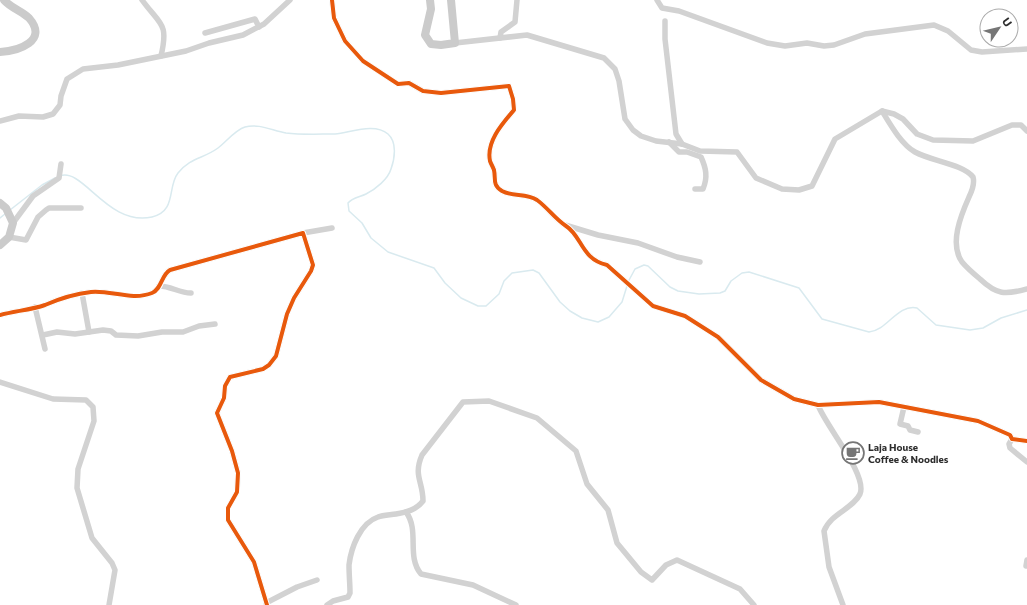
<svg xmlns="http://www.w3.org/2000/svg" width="1027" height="605" font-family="Commissioner,sans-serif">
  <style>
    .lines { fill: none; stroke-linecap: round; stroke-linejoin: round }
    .stream { stroke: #d9eaef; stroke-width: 1.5 }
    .street { stroke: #d2d2d2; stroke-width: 5.5 }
    .secondary { stroke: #cbcbcb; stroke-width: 8 }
    .cycleway-casing { stroke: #fff; stroke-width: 6 }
    .cycleway { stroke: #e8590c; stroke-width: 4 }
    .labels { text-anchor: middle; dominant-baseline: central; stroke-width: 4; stroke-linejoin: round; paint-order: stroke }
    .poi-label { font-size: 10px; font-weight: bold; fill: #2d2d2d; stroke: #fff; text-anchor: start }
  </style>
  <rect width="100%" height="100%" fill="#fff"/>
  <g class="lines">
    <!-- stream -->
    <g class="stream">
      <path d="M60,176C83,167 108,227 152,217C177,211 167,187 178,173C191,157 203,159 218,148C226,142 235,130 245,127C259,123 273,131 286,133C302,135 319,134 335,134C350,133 374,122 388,134C397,142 395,158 391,169C388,179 376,189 366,194C360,197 352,198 348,203L349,211L362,223L371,238L388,252L434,268L445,283L461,298L478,306H486L499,294L504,281L512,273L533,270L539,273L560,302L570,311L582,318L598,322L609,317L622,302L627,286"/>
      <polyline points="10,210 42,185 55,178"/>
      <polyline points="0,218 5,214"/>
      <path d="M628,282L635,269L644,265L648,266L670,287L678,291L699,294L720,293L725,291L731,281L742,273L749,272L799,288L822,319L869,332C888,330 897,304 917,308L936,325L970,330L983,328L1001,318L1027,310"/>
    </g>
    <!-- street -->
    <g class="street">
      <path d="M142,0C160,25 169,22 161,56"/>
      <path d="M332,0L334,18L345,41L363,61L398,84L409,83L423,91L441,93L509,86L513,99L514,110C502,124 486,142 490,161C491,164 493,167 494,170C496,179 492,185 502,191C513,197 526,193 537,200C548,208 555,219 566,226C582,236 581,259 607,265L653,306L685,316L718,337L761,380L794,399L818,405L879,402L978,421L1010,435L1012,439L1027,441"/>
      <polyline points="657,0 662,8 679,11 767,43 785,46 807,43 824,46 834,45 865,34 934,25 948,31 971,50 982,52 1027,49"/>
      <polyline points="665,21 665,39 676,134 682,144"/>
      <polyline points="205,33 255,19 259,27"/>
      <polyline points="500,38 501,32 515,22 517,0"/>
      <polyline points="455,43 527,35 604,58 615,69 619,81 625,119 633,130 641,136 656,141 682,144 700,151 737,152 756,178 782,189 799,190 812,186 835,139 882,111 894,114 903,119 917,134 933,140 973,141 1012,125 1021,125 1027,131"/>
      <path d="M882,111C890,124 901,144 915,152C931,161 963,164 973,177C975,184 972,191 969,197C961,215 949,244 962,262C967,268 974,274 980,279C997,295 1005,295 1027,289"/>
      <polyline points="0,121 19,116 43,117 53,114 60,105 61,96 67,79 83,69 118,65 186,51 209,43 243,35 264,24 290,0"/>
      <path d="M669,142L679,152H687L701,157C706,168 708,177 703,189H695"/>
      <polyline points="13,223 33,196 59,178 61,164"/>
      <polyline points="565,225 598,235 638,243 677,257 700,262"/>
      <polyline points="303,233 332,228"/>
      <polyline points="9,237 26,240 38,217 46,210 49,208 81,208"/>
      <path d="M159,286C171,286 179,293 191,293"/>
      <polyline points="82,293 89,332"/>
      <polyline points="35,307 45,349"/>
      <path d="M0,315C14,311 31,310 45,305C61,298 73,294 91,292C111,290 132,301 152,293C162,289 161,275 170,270L303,233L313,265L311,271L294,298L287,314L276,356L269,365L263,369L230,377L225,386L224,398L217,413L232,451L238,473L237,492L228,508V520L254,562L267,605"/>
      <polyline points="43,335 57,332 75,334 103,330 111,331 116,335 138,336 162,332 183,332 199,326 215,324"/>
      <polyline points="0,382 53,399 86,400 93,407 94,421 78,469 77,488 92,538 112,563 115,570 109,605"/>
      <path d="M818,405C825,425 868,475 860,494C853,509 831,513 824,531L829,567L843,605"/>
      <polyline points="904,407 900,424 908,426 910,430 918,432"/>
      <polyline points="1012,439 1009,444 1010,448 1027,462"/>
      <path d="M406,512C420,531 406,556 421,574L473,585L516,605"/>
      <polyline points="1026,566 1027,560"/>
      <polyline points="266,603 297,587 317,580"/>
      <path d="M327,605L333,601L348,597L350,593C350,584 349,575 349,565C351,548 360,523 378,517C383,515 390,515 396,514C407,512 416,510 423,501C423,481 413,476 422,455L463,402L489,401L537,418L576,451L587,484L608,510L617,543L641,572L652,580L666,565L677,560L740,589L754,605"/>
    </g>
    <!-- secondary -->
    <g class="secondary">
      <polyline points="430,0 431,9 425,35 431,44 441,45 455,43 451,0"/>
      <path d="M0,52C18,51 49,41 29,18C22,11 11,8 4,0"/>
      <polyline points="0,203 6,208 13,223 9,237 0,245"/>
    </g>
    <!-- cycleway casing -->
    <g class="cycleway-casing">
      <g id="cycleway">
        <path d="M332,0L334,18L345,41L363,61L398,84L409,83L423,91L441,93L509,86L513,99L514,110C502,124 486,142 490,161C491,164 493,167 494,170C496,179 492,185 502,191C513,197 526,193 537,200C548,208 555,219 566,226C582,236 581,259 607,265L653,306L685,316L718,337L761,380L794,399L818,405L879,402L978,421L1010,435L1012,439L1027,441"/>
        <path d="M0,315C14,311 31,310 45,305C61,298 73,294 91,292C111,290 132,301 152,293C162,289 161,275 170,270L303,233L313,265L311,271L294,298L287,314L276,356L269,365L263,369L230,377L225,386L224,398L217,413L232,451L238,473L237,492L228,508V520L254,562L267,605"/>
      </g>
    </g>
    <!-- cycleway -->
    <use href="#cycleway" class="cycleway"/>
  </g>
  <!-- icons -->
  <defs>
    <g id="cafe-ring" transform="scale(1.15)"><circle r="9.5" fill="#fff" stroke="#767676" stroke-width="1.5"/><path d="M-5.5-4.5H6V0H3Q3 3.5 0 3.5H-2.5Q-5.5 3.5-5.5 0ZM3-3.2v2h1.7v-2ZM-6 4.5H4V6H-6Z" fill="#767676"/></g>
  </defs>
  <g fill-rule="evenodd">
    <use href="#cafe-ring" x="853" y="453"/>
  </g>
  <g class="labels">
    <!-- poi labels -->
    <g class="poi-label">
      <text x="868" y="447">Laja House<tspan x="868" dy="12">Coffee &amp; Noodles</tspan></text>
    </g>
  </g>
  <!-- north arrow -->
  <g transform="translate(999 28) rotate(55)"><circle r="19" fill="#ffffff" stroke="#ababab"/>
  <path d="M0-3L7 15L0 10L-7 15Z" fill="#767676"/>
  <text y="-6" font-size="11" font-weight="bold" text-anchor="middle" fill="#2d2d2d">U</text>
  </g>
</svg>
